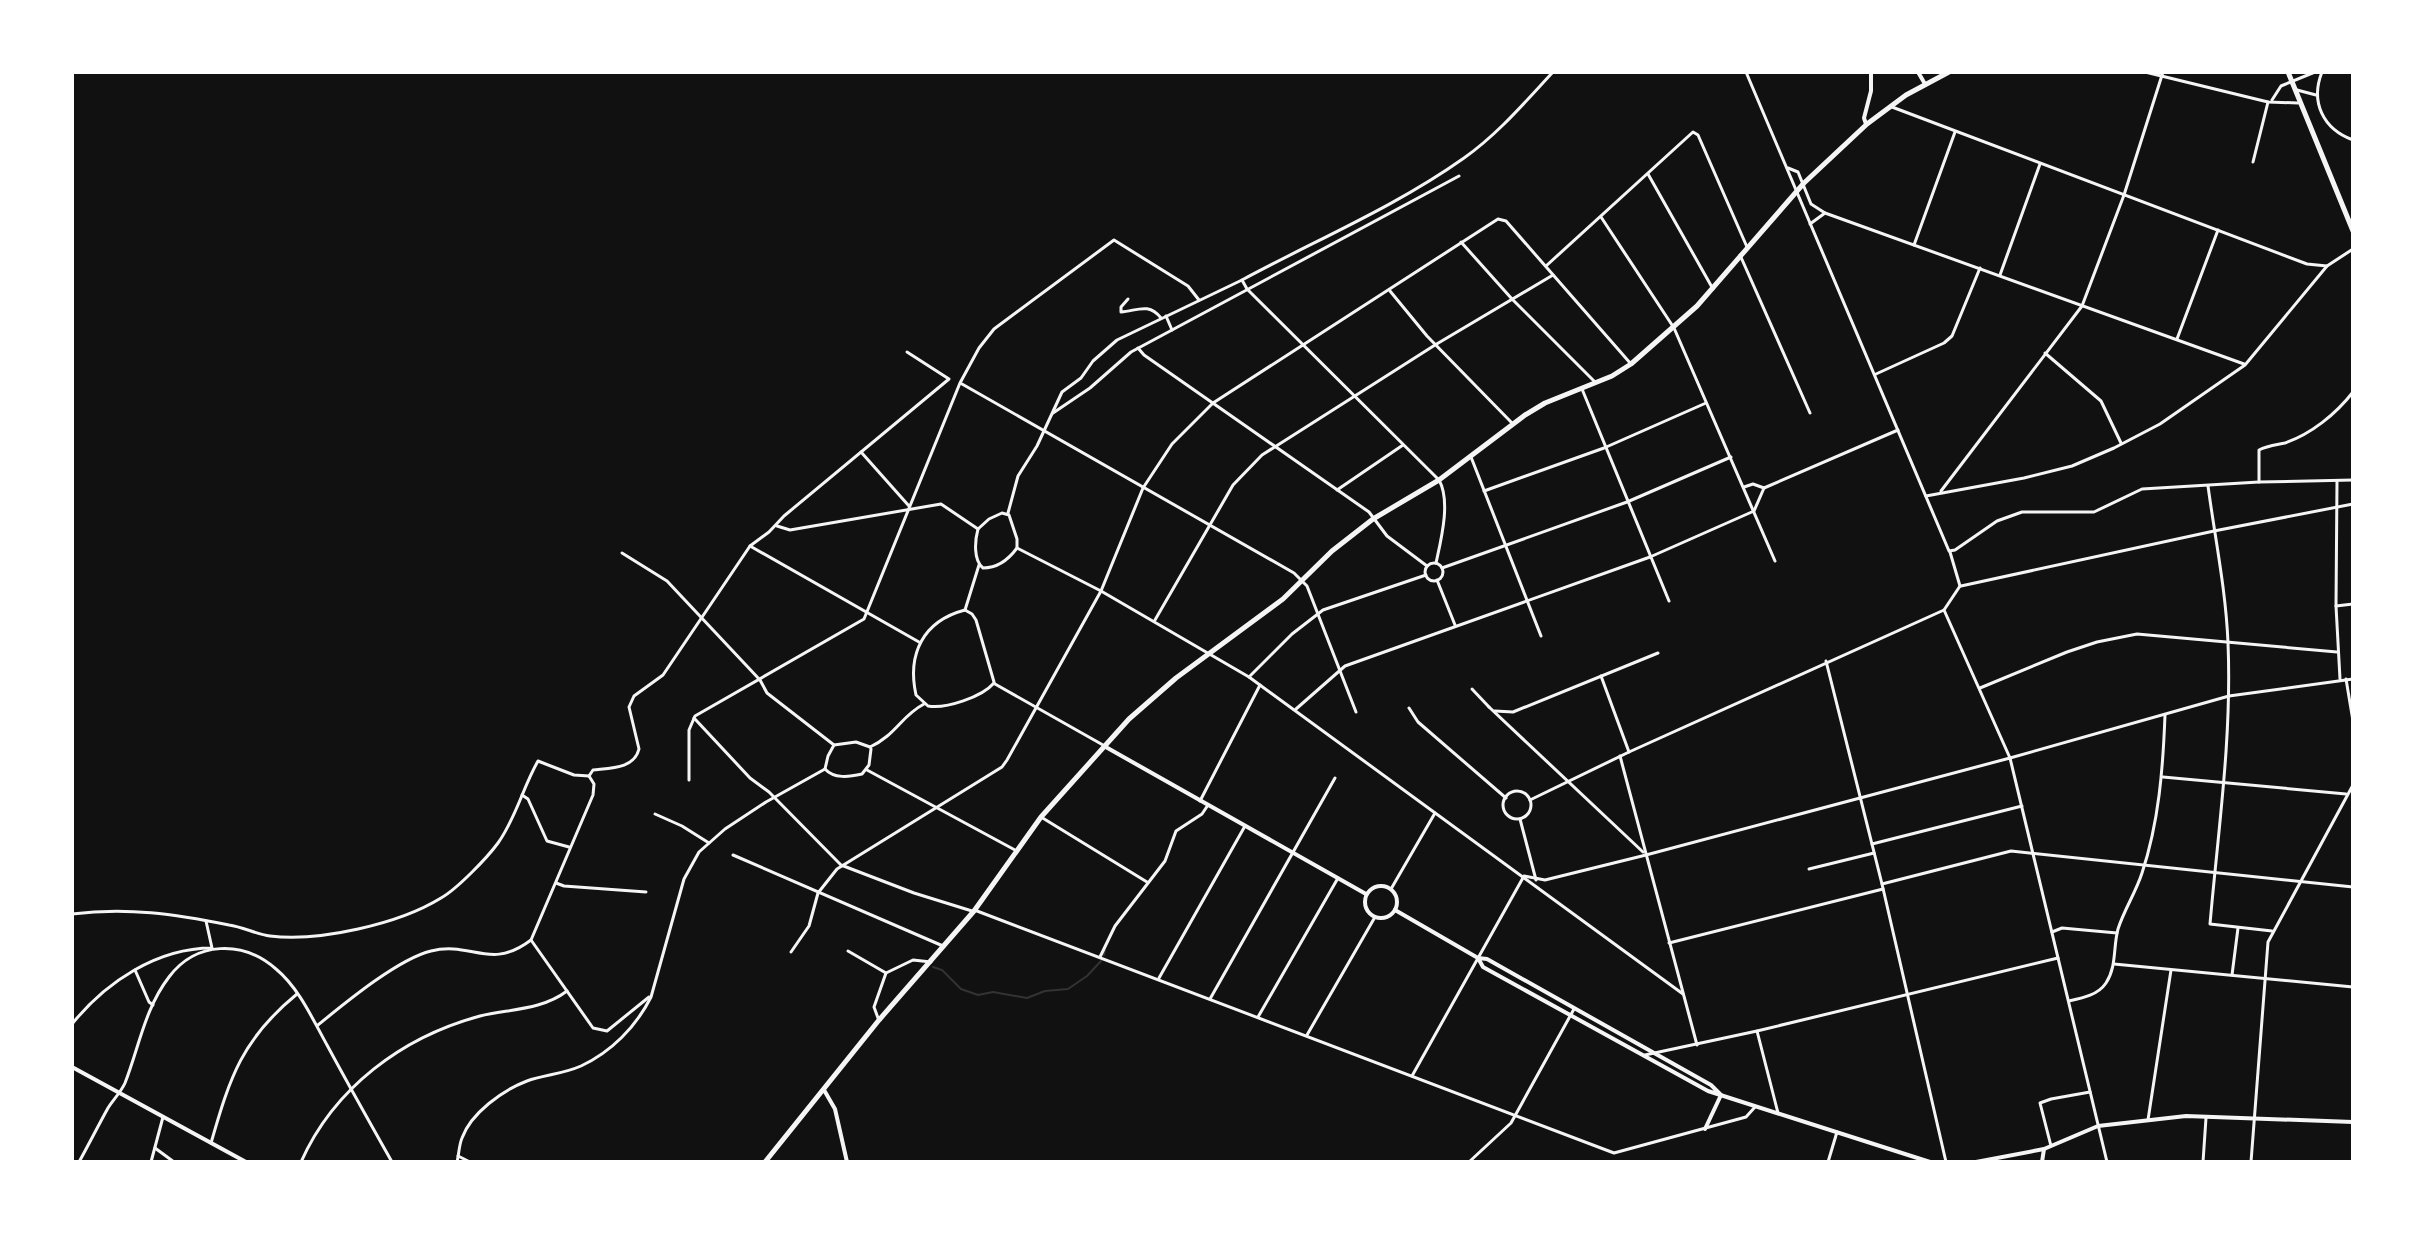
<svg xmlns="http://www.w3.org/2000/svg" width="2425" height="1234" font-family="'Libre Baskerville',serif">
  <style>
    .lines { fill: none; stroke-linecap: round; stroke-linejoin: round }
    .stream { stroke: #333; stroke-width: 2 }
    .pedestrian { stroke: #f5f5f5; stroke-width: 3 }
    .minor { stroke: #f5f5f5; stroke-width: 3 }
    .tertiary { stroke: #f5f5f5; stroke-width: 4 }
    .secondary { stroke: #f5f5f5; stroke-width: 5 }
    .primary { stroke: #f5f5f5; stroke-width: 5 }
  </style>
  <rect width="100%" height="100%" fill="#111"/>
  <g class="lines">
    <!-- stream -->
    <g class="stream">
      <polyline points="1104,955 1105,950"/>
      <polyline points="933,967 942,970 961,989 978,995 993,992 1027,998 1045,991 1068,989 1087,976 1101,961"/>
    </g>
    <!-- pedestrian -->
    <polyline class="pedestrian" points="2052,932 2062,928 2117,933"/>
    <!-- minor -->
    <g class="minor">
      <polyline points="1746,72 1949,551 1955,550 1997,521 2022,512 2094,512 2142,489 2259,482 2353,480"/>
      <polyline points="2145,72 2268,102 2298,103"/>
      <path d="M2322,72C2310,102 2323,129 2353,140"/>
      <polyline points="2297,90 2316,95"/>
      <polyline points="2272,100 2281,86 2315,72"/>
      <polyline points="1892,107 2307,264 2327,266"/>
      <polyline points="2253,162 2268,102"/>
      <polyline points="1788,168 1798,172 1811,204 1825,213 2244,364"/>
      <polyline points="1648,174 1713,289"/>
      <polyline points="1601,217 1674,328 1775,561"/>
      <polyline points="1810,224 1825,213"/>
      <polyline points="1461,242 1512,299 1594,381"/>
      <polyline points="1914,245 1955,132"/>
      <polyline points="1740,255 1810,413"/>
      <polyline points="1546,266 1693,132 1698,135 1747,247"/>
      <polyline points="2000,275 2040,164"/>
      <path d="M1242,280C1316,240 1395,207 1464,158C1498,134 1525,102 1553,72"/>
      <polyline points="1390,291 1427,336 1512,423"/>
      <path d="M1128,299L1121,307V312C1137,311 1148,302 1161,318"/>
      <polyline points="1166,316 1172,330"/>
      <polyline points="2177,339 2218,230"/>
      <polyline points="1138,348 1144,355 1369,512 1387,536 1427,566"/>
      <polyline points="2045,353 2101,401 2121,443"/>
      <polyline points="1876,374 1944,343 1952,336 1980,268"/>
      <polyline points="962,384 1294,573 1307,586 1356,712"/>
      <polyline points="1582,389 1669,601"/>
      <polyline points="1053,413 1090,388 1131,352 1459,176"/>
      <polyline points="861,452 909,506"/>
      <polyline points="1471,457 1541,636"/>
      <polyline points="2337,481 2336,606 2340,679"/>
      <path d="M2259,482V450C2267,446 2276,445 2285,443C2311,434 2336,414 2353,392"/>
      <path d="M2208,486C2215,538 2226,591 2228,643C2232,738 2218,831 2210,924L2272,931"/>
      <polyline points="1744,487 1753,484 1764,488 1898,430"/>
      <polyline points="1337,490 1403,445"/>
      <polyline points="1484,491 1604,448 1706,403"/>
      <polyline points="1941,491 2082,306 2124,195 2163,72"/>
      <polyline points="1926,496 2024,478 2072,466 2114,448 2160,424 2245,365 2327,266 2353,249"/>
      <path d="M1002,513L1009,515L1017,539V548C1009,559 997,568 983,568C973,560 975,540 978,529L989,519Z"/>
      <path d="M1008,513L1018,476L1037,446L1062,392L1081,378L1093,361L1117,340L1242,280L1247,289L1439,480C1451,501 1441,540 1436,563"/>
      <polyline points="777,526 790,530 941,504 978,529"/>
      <polyline points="750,546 919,642"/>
      <polyline points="1017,548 1101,591 1249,677 1683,994"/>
      <polyline points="1950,552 1960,586"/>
      <polyline points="622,553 667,581 760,680 767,693 834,745"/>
      <circle cx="1434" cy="572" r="9"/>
      <polyline points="1442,568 1627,502 1731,457"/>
      <polyline points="1437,580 1455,625"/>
      <polyline points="1961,586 2214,531 2353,504"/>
      <polyline points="2336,606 2353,604"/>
      <path d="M965,610C923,621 907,654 916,695L928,706C946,709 982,697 994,683"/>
      <polyline points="965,610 972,614 976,620 994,682"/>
      <polyline points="965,610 979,565"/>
      <polyline points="1944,610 2010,758 2107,1162"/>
      <polyline points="1155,620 1233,485 1262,455 1435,345 1553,275"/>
      <polyline points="1826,661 1882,884 1946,1162"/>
      <polyline points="1601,676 1629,752"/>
      <polyline points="1249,677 1292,634 1323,610 1426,575"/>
      <polyline points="2346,679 2353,721"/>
      <polyline points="995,684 1103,745"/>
      <polyline points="1980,688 2067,652 2097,642 2137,634 2337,652"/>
      <polyline points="1472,689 1489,707"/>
      <polyline points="1489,707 1643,852"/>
      <polyline points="1409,708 1418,722 1506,798"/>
      <polyline points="1296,709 1345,666 1650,557 1754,511 1764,488"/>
      <polyline points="1495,711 1513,712 1658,653"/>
      <polyline points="694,718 750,778 769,792 841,865 914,893 972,911"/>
      <path d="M870,747C896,735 901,716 924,704"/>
      <polyline points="1620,756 1697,1045"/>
      <path d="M825,769C834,779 849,777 862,774L869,765L871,749"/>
      <polyline points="825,769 828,756 834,745 856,742 870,747"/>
      <polyline points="867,770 1015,850"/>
      <path d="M589,776L593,770C610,768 634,769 639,749L629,707L634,696L663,675L750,546L769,532L784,516L949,379L907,352"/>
      <polyline points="2163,777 2346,794"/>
      <polyline points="689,780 689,730 695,716 864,619 960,383 979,348 994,329 1114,240 1188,286 1199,300"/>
      <circle cx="1517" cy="805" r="14"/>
      <polyline points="522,795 528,799 547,841 569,847"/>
      <polyline points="1530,800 1629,752 1944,610 1960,586"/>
      <polyline points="1200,801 1260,685"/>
      <polyline points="655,814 682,826 709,843"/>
      <polyline points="1041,817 1147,882"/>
      <polyline points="1520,819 1536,880"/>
      <polyline points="1872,844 2022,806"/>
      <polyline points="733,855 943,946"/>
      <polyline points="1809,869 1874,853"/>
      <polyline points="556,883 564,886 646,892"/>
      <polyline points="1882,884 2011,851 2353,887"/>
      <polyline points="1391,889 1435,813"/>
      <polyline points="977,911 1614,1153 1746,1117 1755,1107"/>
      <path d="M72,914C127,907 175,914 229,925C243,927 256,934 270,936C319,942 399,924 441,898C457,889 487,858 498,843C516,818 523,787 538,761L574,775L589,776"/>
      <polyline points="531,940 593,1028 607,1031 649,997"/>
      <polyline points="1669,943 1883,889"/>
      <polyline points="848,951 886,973"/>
      <polyline points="791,952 809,926 818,893 837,869 1002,767 1007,760 1101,591 1143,488 1172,444 1213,403 1498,219 1506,221 1631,364"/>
      <polyline points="1100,957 1115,926 1165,861 1176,831 1202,814 1208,805"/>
      <polyline points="2114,964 2353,987"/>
      <polyline points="135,970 149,1002 153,1005"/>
      <polyline points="2232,975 2238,928"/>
      <polyline points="1159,978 1245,826"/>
      <polyline points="1210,999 1335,778"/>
      <path d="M2069,1001C2083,998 2098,995 2106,983C2117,966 2113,947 2118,929C2124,910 2136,892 2142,873C2159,822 2163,768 2165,715"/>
      <polyline points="1258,1017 1338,878"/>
      <polyline points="878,1018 874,1007 886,973 913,960 931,962"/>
      <path d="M72,1024C106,982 157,948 212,948L206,921"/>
      <path d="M318,1025C345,1003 398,959 431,951C472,941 490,971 531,940L593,795L594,784L589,776"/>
      <polyline points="1757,1031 1778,1113"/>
      <polyline points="1307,1035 1375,917"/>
      <polyline points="1645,1055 1757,1031 2058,958"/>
      <polyline points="1412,1076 1524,876 1545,880 1646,855 2010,758 2229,696 2353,679"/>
      <polyline points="2148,1120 2171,970"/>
      <path d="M211,1143C230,1077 242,1039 297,994"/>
      <polyline points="2051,1146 2040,1103 2051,1099 2090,1092"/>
      <polyline points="155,1148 174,1162"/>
      <polyline points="458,1156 470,1162"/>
      <path d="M79,1162C89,1144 98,1126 108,1108C113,1100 121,1092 125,1083C139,1047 145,1008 169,977C196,941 243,940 276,969C299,988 313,1020 327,1045C348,1084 370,1123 392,1162"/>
      <polyline points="151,1162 163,1117"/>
      <path d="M301,1162C334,1088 402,1037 480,1016C510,1009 542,1010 567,991"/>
      <path d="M457,1162C459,1154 459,1145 462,1138C471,1113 503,1090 527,1081C544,1075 563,1074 581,1066C611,1052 636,1027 651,997L684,879L699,852L725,829L766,802L825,769"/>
      <polyline points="1469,1162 1511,1123 1574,1009"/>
      <polyline points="1828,1162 1837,1132"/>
      <polyline points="2203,1162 2206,1118"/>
      <polyline points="2251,1162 2268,942 2353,785"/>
    </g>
    <!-- tertiary -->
    <g class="tertiary">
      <polyline points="1918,72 1925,84"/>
      <polyline points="1866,124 1864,118 1871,91 1871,72"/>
      <polyline points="1104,746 1366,894"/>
      <circle cx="1381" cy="902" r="16"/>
      <polyline points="1395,910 1478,958"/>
      <polyline points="72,1067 246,1162"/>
      <polyline points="824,1090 835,1109 847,1162"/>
      <polyline points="1721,1095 1711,1085 1487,959 1478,958 1483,967 1708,1091 1930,1162"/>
      <polyline points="1705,1129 1721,1095"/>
      <polyline points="1976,1162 2044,1149"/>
      <polyline points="2042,1162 2044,1149 2098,1126 2186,1116 2353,1122"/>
    </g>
    <!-- secondary -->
    <polyline class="secondary" points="765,1162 879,1020 974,911 1041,817 1129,719 1176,678 1283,599 1332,551 1373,519 1439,480 1525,415 1545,403 1612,376 1631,364 1697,306 1804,183 1867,124 1906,95 1949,72"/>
    <!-- primary -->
    <polyline class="primary" points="2288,72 2353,231"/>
  </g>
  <!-- border -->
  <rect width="2425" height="1234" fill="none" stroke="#ffffff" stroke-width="148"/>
</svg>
